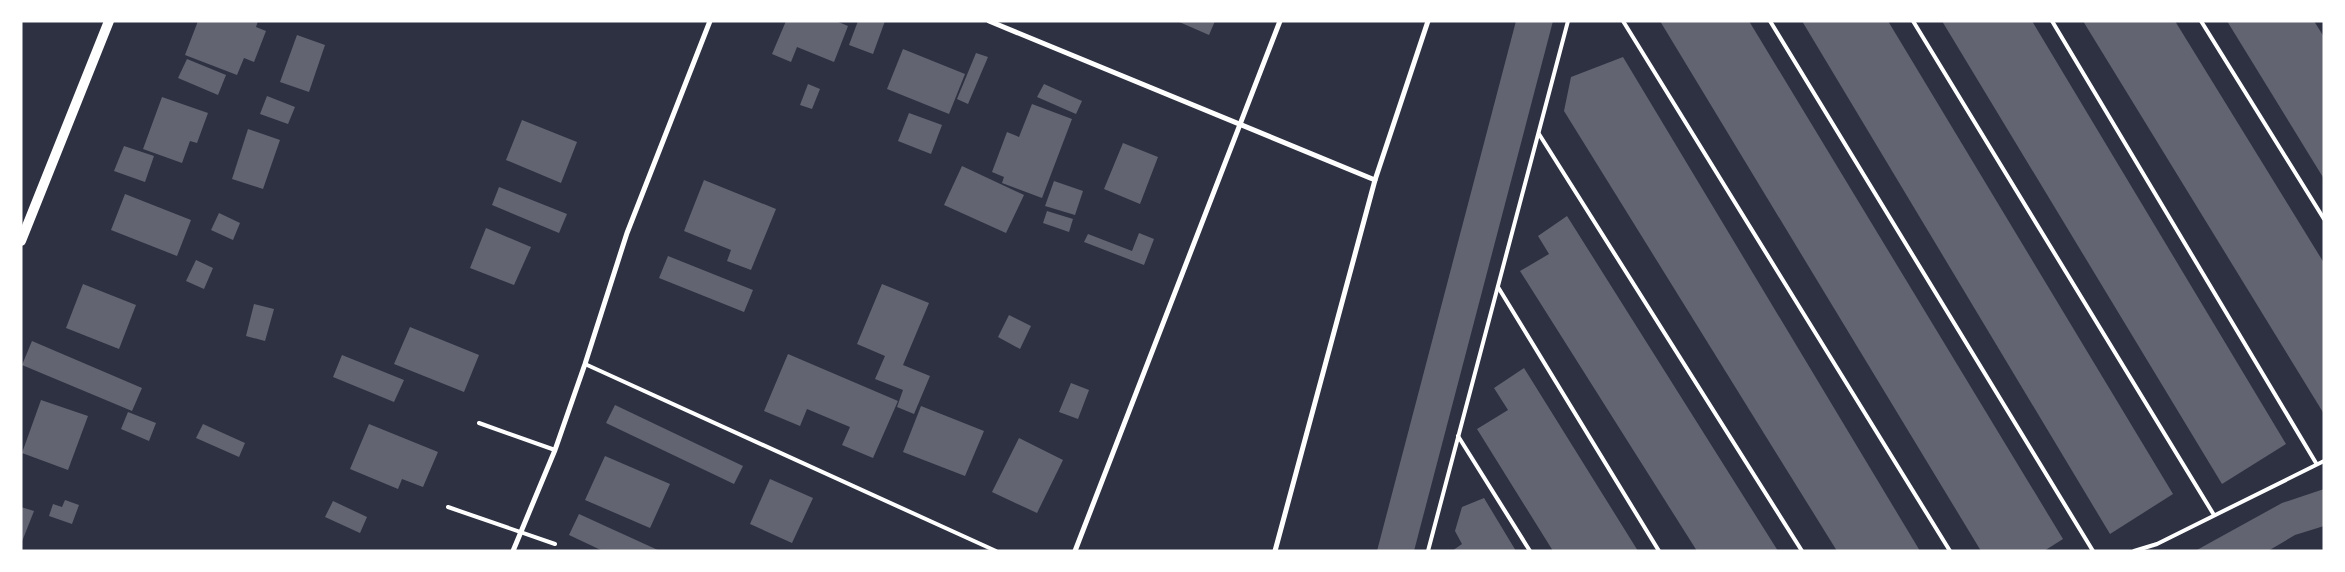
<svg xmlns="http://www.w3.org/2000/svg" width="2345" height="572" font-family="'PT Sans',sans-serif">
  <style>
    .building { fill: #626471 }
    .lines { fill: none; stroke-linecap: round; stroke-linejoin: round }
    .service { stroke: #fff; stroke-width: 4 }
    .minor { stroke: #fff; stroke-width: 5 }
    .secondary { stroke: #fff; stroke-width: 10 }
  </style>
  <rect width="100%" height="100%" fill="#2d3142"/>
  <!-- building -->
  <g class="building">
    <polygon points="198,21 258,21 256,27 266,31 254,62 244,58 237,75 185,55"/>
    <polygon points="786,21 836,21 848,26 834,62 797,47 791,62 772,54"/>
    <polygon points="858,21 885,21 873,54 849,45"/>
    <polygon points="1177,21 1215,21 1209,35"/>
    <polygon points="1516,21 1553,21 1414,551 1377,551"/>
    <polygon points="1660,21 1749,21 2063,539 2044,551 1981,551"/>
    <polygon points="1802,21 1888,21 2173,494 2110,534"/>
    <polygon points="1942,21 2032,21 2286,444 2222,484"/>
    <polygon points="2083,21 2175,21 2324,263 2324,414"/>
    <polygon points="2227,21 2314,21 2324,37 2324,179"/>
    <polygon points="297,35 325,45 309,92 280,82"/>
    <polygon points="903,49 965,74 949,114 887,89"/>
    <polygon points="976,53 988,57 968,104 957,99"/>
    <polygon points="1623,57 1920,551 1837,551 1564,111 1571,77"/>
    <polygon points="187,59 226,75 218,95 178,78"/>
    <polygon points="808,84 820,89 812,109 800,105"/>
    <polygon points="1044,84 1082,101 1076,114 1037,97"/>
    <polygon points="267,96 295,107 288,124 260,114"/>
    <polygon points="162,97 208,113 197,143 190,141 182,163 143,149"/>
    <polygon points="1032,104 1072,119 1042,198 1002,183 1004,177 992,172 1007,132 1019,137"/>
    <polygon points="909,113 942,125 931,154 898,141"/>
    <polygon points="522,120 577,142 561,183 506,160"/>
    <polygon points="248,129 280,140 263,189 232,179"/>
    <polygon points="1123,143 1158,157 1140,204 1104,189"/>
    <polygon points="124,146 154,156 145,182 114,171"/>
    <polygon points="962,166 1024,195 1006,233 944,205"/>
    <polygon points="704,180 776,209 751,270 727,261 731,250 684,231"/>
    <polygon points="1054,181 1083,191 1075,215 1045,206"/>
    <polygon points="499,187 567,214 559,233 492,205"/>
    <polygon points="125,194 191,220 177,256 111,230"/>
    <polygon points="1047,211 1073,219 1069,232 1043,223"/>
    <polygon points="219,213 240,223 233,240 211,230"/>
    <polygon points="1567,216 1778,551 1697,551 1520,271 1549,254 1538,236"/>
    <polygon points="486,228 531,247 514,285 470,268"/>
    <polygon points="1139,233 1154,239 1144,265 1084,242 1088,234 1132,251"/>
    <polygon points="668,256 753,290 744,312 659,278"/>
    <polygon points="196,260 213,268 204,289 186,281"/>
    <polygon points="83,284 136,305 119,349 66,328"/>
    <polygon points="882,284 929,303 903,365 930,376 914,414 897,407 903,390 875,379 885,356 857,344"/>
    <polygon points="254,304 274,309 265,341 246,336"/>
    <polygon points="1009,315 1031,326 1020,349 998,337"/>
    <polygon points="410,327 479,355 464,392 394,364"/>
    <polygon points="32,341 142,388 132,411 22,365"/>
    <polygon points="788,354 898,401 873,458 842,445 850,427 807,409 800,426 764,411"/>
    <polygon points="342,355 404,380 394,402 333,377"/>
    <polygon points="1524,368 1638,551 1553,551 1477,429 1508,410 1494,388"/>
    <polygon points="1071,383 1089,390 1078,419 1059,412"/>
    <polygon points="41,400 88,416 68,470 22,453"/>
    <polygon points="615,405 743,466 734,484 606,423"/>
    <polygon points="921,406 984,431 965,476 903,452"/>
    <polygon points="128,412 156,423 149,441 121,429"/>
    <polygon points="203,424 245,443 239,457 196,438"/>
    <polygon points="369,424 438,452 423,487 402,479 398,489 350,469"/>
    <polygon points="1019,438 1063,460 1037,513 992,492"/>
    <polygon points="605,456 670,484 650,528 585,500"/>
    <polygon points="770,479 813,498 792,543 750,524"/>
    <polygon points="2324,489 2324,526 2295,535 2268,551 2195,551 2282,503"/>
    <polygon points="1484,498 1516,551 1452,551 1462,544 1455,531 1462,507"/>
    <polygon points="65,500 79,505 72,524 49,516 53,504 62,507"/>
    <polygon points="333,501 367,517 360,533 325,517"/>
    <polygon points="21,507 34,511 21,544"/>
    <polygon points="579,514 660,551 603,551 569,535"/>
  </g>
  <g class="lines">
    <!-- service -->
    <g class="service">
      <polyline points="1623,21 1950,551"/>
      <polyline points="1770,21 2093,551"/>
      <polyline points="1913,21 2214,515"/>
      <polyline points="2052,21 2316,463"/>
      <polyline points="2201,21 2324,219"/>
      <polyline points="1539,134 1802,551"/>
      <polyline points="1498,287 1659,551"/>
      <polyline points="585,364 996,551"/>
      <polyline points="479,423 555,450"/>
      <polyline points="1458,436 1530,551"/>
      <polyline points="448,507 555,544"/>
      <polyline points="1428,551 1568,21"/>
      <polyline points="2134,551 2157,544 2324,461"/>
    </g>
    <!-- minor -->
    <g class="minor">
      <polyline points="989,21 1375,180"/>
      <polyline points="513,551 555,450 585,364 627,233 710,21"/>
      <polyline points="1075,551 1280,21"/>
      <polyline points="1275,551 1375,180 1428,21"/>
    </g>
    <!-- secondary -->
    <polyline class="secondary" points="21,241 109,21"/>
  </g>
  <!-- border -->
  <rect width="2345" height="572" fill="none" stroke="#ffffff" stroke-width="45"/>
</svg>
